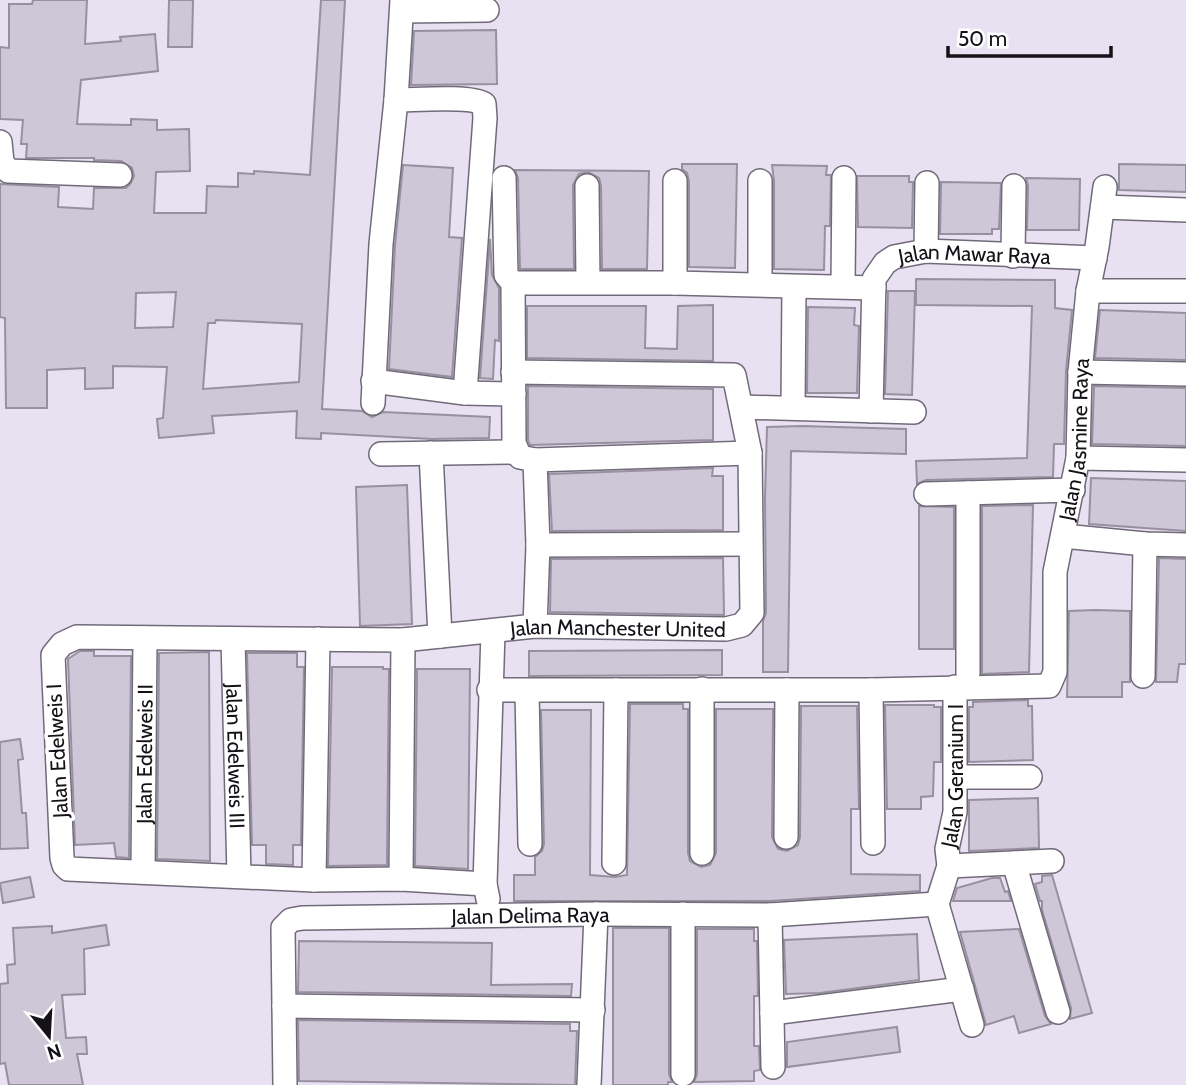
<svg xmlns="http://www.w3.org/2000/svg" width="1186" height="1085" font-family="Cabin,sans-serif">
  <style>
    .building { fill: #cec7d7; stroke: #96909f; stroke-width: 2; fill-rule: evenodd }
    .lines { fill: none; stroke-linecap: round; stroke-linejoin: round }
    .street-casing { stroke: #716a79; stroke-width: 26 }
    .street { stroke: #fff; stroke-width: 23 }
    .labels { text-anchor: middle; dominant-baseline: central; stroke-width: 7; stroke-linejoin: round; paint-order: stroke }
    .street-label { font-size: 21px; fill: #141117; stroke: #fff }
  </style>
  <rect width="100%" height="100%" fill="#e8e1f2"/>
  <!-- building -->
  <g class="building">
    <path d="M33,0H87L85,44L121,41L120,37L155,34L158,71L81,80L77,124L131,125V119L157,120V130L189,129L190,171L156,172L154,213H206L207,186L238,187V173L254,174V171L310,175L321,0H345L322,409L362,411L372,417L383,412L490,417L489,438L432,439L321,433V439L296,438L297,411L212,416L214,433L159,438L157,419L163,418L167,367L113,366V388L85,389V368L47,370V408H6L5,318L0,317V184L59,187L58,207L93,209L94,188H126L131,183L134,176L132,168L121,161L94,160V158H26L27,144H21L23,120L0,119V47L9,48V4H32ZM176,292L173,327L135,328L136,293ZM216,320L302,324L299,382L203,389L208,323H215Z"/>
    <polygon points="169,0 193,0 192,47 168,47"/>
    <polygon points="496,30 497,84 411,85 414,31"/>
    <polygon points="682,164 737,164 735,268 689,267 689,181 687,173 682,169"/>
    <polygon points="1119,164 1186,165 1186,192 1119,190"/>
    <polygon points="403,165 453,168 449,237 462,238 452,377 389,369 395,245"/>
    <polygon points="772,165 827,166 826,175 831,175 830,226 825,226 824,270 774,269 774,181"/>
    <polygon points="515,170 649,171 647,269 602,269 601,186 599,178 588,172 579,174 573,185 574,269 520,269 518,178"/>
    <polygon points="857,176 909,176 909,182 913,182 912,228 858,227"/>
    <polygon points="1026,178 1080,179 1079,230 1027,230 1028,186"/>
    <polygon points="941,182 1001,183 999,229 992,229 992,234 940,234"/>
    <polygon points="490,239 492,275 499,288 499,341 495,340 493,379 480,378"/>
    <polygon points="916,279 1055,280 1055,308 1072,310 1066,371 1064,444 1054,444 1053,477 926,480 917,484 916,461 1027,458 1032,306 916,305"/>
    <polygon points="888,291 915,291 912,395 885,394"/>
    <polygon points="713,305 713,361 527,358 527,306 646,306 645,348 677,349 678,306"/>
    <polygon points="808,307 855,308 854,325 859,326 857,393 807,393"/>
    <polygon points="1100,310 1186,313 1186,360 1095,358"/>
    <polygon points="528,386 713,389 713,440 530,445 528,440"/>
    <polygon points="1094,386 1186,388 1186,446 1092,444"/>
    <polygon points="802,426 906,429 906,454 791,451 788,672 763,672 763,621 766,613 765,498 767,427"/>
    <polygon points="713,468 712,476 723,476 723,530 552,531 549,474"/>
    <polygon points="1091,478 1186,481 1186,531 1089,524"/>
    <polygon points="407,485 412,624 360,626 356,487"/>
    <polygon points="1033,505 1029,672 982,674 982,506"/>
    <polygon points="919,506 954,507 954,649 919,649"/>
    <polygon points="723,558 724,615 550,612 551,559"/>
    <polygon points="1159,558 1186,559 1186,664 1179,664 1177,682 1156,682"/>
    <polygon points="1095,610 1130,611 1130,682 1122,682 1122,697 1067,697 1069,611"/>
    <polygon points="722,650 722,675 529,676 529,651"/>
    <polygon points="80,651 94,651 94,656 131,656 129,858 116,857 114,843 75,845 68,659"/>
    <polygon points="209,652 210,861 157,859 159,653"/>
    <polygon points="247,653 297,653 297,667 304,667 301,845 293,845 293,865 266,864 266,845 252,845"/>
    <polygon points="332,667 383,667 383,669 389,669 387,865 328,866"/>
    <polygon points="417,669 470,669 468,869 415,866"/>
    <polygon points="1028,700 1028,706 1032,706 1033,760 969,762 969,707 973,707 973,702"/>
    <polygon points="630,704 683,704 683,709 688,709 688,853 690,861 701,867 710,865 716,853 716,709 773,709 772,837 778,849 787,851 798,845 800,837 801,706 857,706 859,809 851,809 851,874 920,875 920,891 771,901 514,901 514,875 535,875 535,857 542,851 544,844 541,710 591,710 590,875 615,877 627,875"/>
    <polygon points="885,705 934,705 934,707 941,707 941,762 934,762 933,796 921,797 921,809 887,809"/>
    <polygon points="20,739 23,759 18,760 22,813 26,813 28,848 0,849 0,742"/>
    <polygon points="1038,798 1039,848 969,851 969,800"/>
    <polygon points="1052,875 1092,1013 1070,1019 1071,1008 1042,910 1042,901 1040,901 1035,884 1042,882 1042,876"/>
    <polygon points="30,877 34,897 3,903 0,883"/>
    <polygon points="992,878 1000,878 1005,892 1008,891 1011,901 953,901 957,888"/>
    <polygon points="106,925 109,945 84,949 85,994 62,995 66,1038 86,1037 87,1054 77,1054 83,1085 9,1085 5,1063 0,1064 0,984 8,983 7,965 15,964 13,928 52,926 52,933"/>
    <polygon points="613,928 669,928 669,1074 672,1082 668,1082 668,1085 613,1085"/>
    <polygon points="697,929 754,929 754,941 757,941 758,996 754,996 754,1046 759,1046 760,1070 754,1071 754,1081 694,1082 697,1074"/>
    <polygon points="1019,929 1045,1016 1051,1024 1019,1033 1014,1016 986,1025 960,932"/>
    <polygon points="917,934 919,980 820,993 786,994 784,940"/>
    <polygon points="299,941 492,943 491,985 572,984 571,996 298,992"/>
    <polygon points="298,1020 570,1024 570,1031 577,1031 575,1085 299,1081"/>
    <polygon points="897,1027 900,1052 787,1067 787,1042"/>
  </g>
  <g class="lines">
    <!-- street casing -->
    <g class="street-casing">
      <g id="street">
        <polyline points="402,11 487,10"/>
        <path d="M396,100C415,100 470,95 484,104L485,118L465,393"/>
        <polyline points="0,142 2,162 8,171 120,175"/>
        <polyline points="504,178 506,275 513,283"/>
        <polyline points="675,181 675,283"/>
        <polyline points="587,186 588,282"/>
        <polyline points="1103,207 1186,210"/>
        <polyline points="926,251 927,183"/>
        <polyline points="1013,256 1014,186"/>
        <polyline points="760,284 760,181"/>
        <polyline points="843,286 844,178"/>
        <polyline points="1088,291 1186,291"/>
        <polyline points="1080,372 1186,374"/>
        <polyline points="373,381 465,393 514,394"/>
        <polyline points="373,403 381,244 396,100 402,0"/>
        <polyline points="742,407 914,412"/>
        <polyline points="793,407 794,287"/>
        <path id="s1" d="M871,411L874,279L885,263L894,257L926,251L1095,258"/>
        <polyline points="431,453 440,636"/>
        <polyline points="381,454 517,452"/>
        <polyline points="1078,458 1186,460"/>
        <polyline points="535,460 750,453"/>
        <polyline points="926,494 1073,490"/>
        <polyline points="1063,536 1145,544 1186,545"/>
        <polyline points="538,545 750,544"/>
        <polyline points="535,626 538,545 535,460 520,457 514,443 513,283 675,283 874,288"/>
        <path id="s2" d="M233,639L239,875"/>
        <polyline points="968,673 968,493"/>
        <polyline points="1143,676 1145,544"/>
        <polyline points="702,689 702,853"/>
        <path id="s3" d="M489,690H871L1049,686L1055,672V572L1078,458L1080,372L1088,291L1097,247L1105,187"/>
        <polyline points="871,690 873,843"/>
        <polyline points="527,691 530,844"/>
        <polyline points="956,777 1030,777"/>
        <polyline points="786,837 787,690"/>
        <polyline points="614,863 616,690"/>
        <polyline points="1014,863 1058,1012"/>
        <polyline points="949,866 1052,861"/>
        <path id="s4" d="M143,871L145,638"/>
        <polyline points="401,879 403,640"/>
        <polyline points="314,880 318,639"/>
        <path id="s5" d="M485,884L401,879L314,880L68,869L64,865L62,858L53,655L62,644L77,637L403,640L535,626L726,629L742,625L752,613L750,453L734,375L513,372"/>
        <polyline points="488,899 485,884 493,632"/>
        <path id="s6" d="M937,904L949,866L947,849L955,812V687"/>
        <polyline points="937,904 972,1025"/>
        <polyline points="770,915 773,1067"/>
        <polyline points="284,1006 593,1010"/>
        <polyline points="772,1013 962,989"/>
        <polyline points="683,1074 683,914"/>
        <path id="s7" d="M285,1085L283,928L291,920L302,918L596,914L770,915L937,904"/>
        <polyline points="589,1085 596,914"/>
      </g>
    </g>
    <!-- street -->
    <use href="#street" class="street"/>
  </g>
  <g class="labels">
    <!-- street labels -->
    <g class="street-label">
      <text stroke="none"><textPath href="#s1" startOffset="243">Jalan Mawar Raya</textPath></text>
      <text stroke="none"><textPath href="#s3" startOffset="810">Jalan Jasmine Raya</textPath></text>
      <text stroke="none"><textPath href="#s5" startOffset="1206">Jalan Manchester United</textPath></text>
      <text transform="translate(57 751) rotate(-93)">Jalan Edelweis I</text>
      <text stroke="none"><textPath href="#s4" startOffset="117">Jalan Edelweis II</textPath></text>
      <text stroke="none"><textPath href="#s2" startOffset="117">Jalan Edelweis III</textPath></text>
      <text stroke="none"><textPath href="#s6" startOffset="131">Jalan Geranium I</textPath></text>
      <text stroke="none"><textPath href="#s7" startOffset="408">Jalan Delima Raya</textPath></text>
    </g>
  </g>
  <!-- north arrow -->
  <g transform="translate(49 1036) rotate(162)" stroke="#ffffff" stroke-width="5" paint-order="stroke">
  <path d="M0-5L12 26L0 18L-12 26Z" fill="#141117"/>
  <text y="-10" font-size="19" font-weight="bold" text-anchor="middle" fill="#141117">N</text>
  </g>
  <!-- scale -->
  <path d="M948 46v10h163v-10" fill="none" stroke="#141117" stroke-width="3.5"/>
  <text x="958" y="46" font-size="21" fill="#141117" stroke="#ffffff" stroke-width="5" paint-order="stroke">50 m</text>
</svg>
